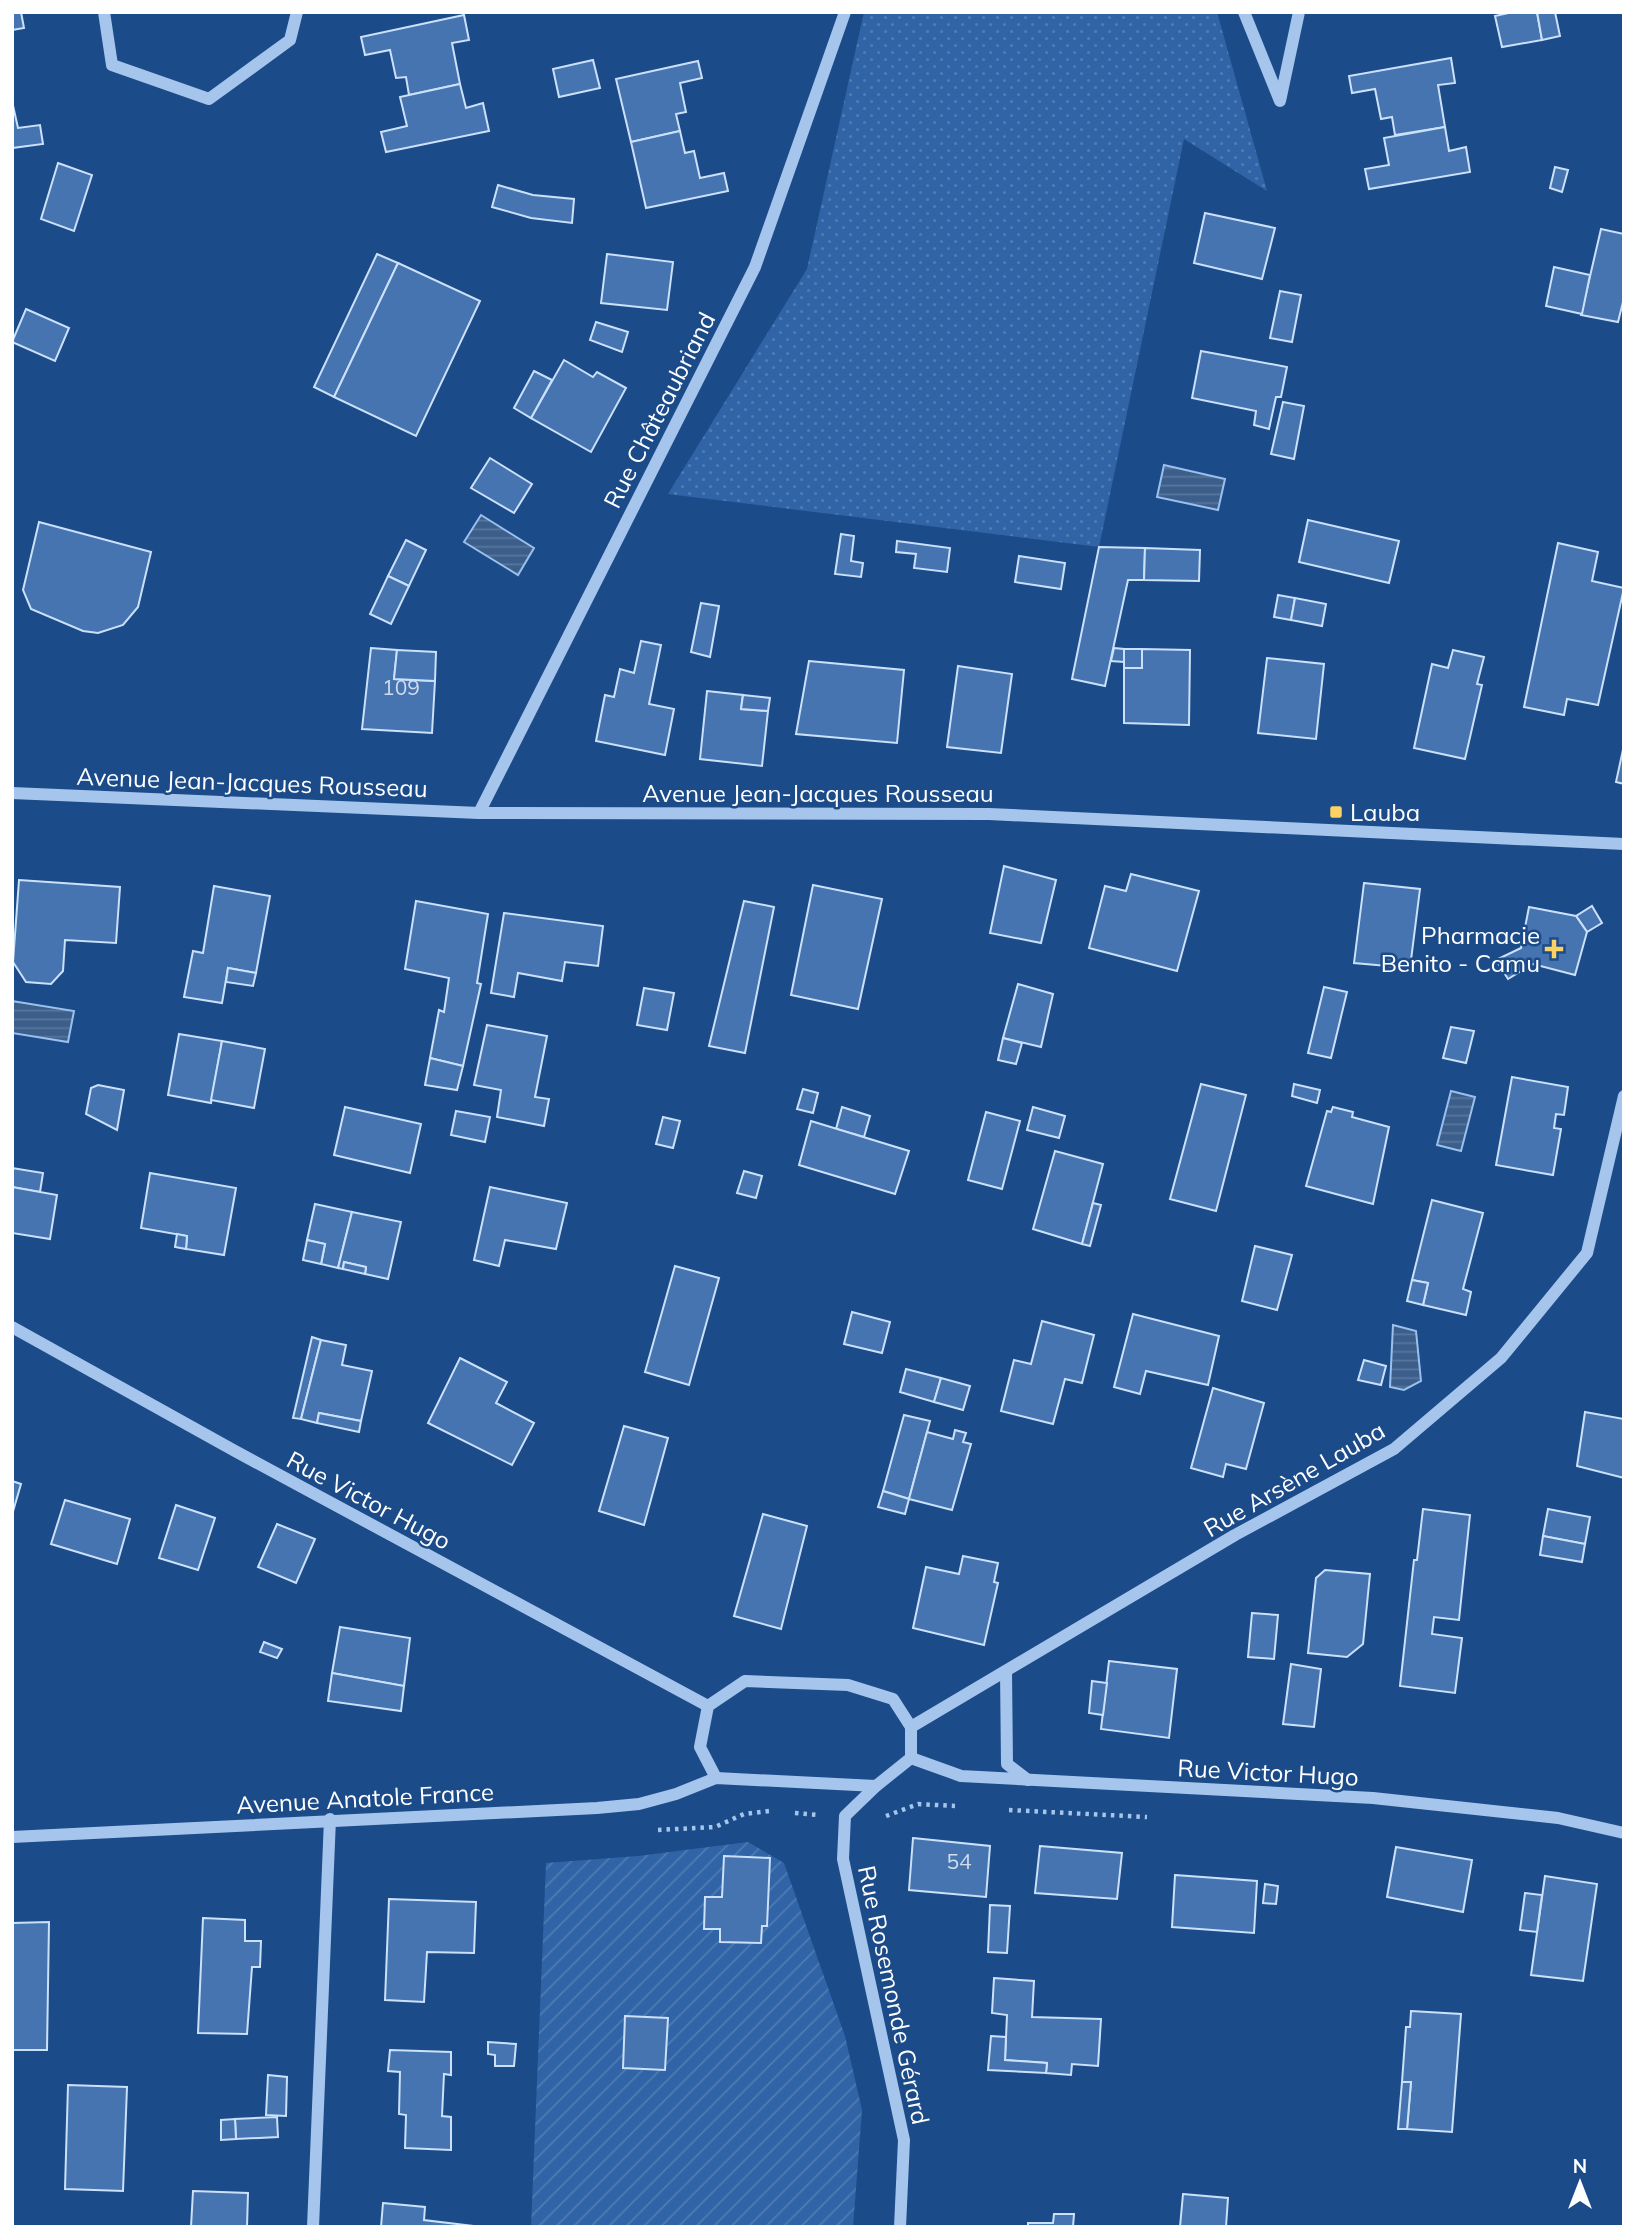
<svg xmlns="http://www.w3.org/2000/svg" width="1636" height="2239" font-family="Mulish,sans-serif">
  <style>
    .grass { fill: url(#grass-dots) }
    .garden { fill: url(#garden-furrows) }
    .water { fill: url(#water-rules); stroke: #99c0ee; stroke-width: 2 }
    .building { fill: #4574b1; stroke: #cbe0f9; stroke-width: 2 }
    .lines { fill: none; stroke-linecap: round; stroke-linejoin: round }
    .path { stroke: #a6c5ec; stroke-width: 4.5; stroke-dasharray: 3.5 5; stroke-linecap: butt }
    .minor { stroke: #a6c5ec; stroke-width: 12 }
    .poi-dot { fill: #fcd164; stroke: #1c4b89; stroke-width: 2.5 }
    .labels { text-anchor: middle; dominant-baseline: central; stroke-width: 5; stroke-linejoin: round; paint-order: stroke }
    .number-label { font-size: 21px; fill: #d0dcec }
    .street-label { font-size: 24px; fill: #fff; stroke: #1c4b89 }
    .poi-label { font-size: 24px; fill: #fff; stroke: #1c4b89; text-anchor: start }
  </style>
  <defs>
    <pattern id="grass-dots" width="8" height="8" patternUnits="userSpaceOnUse" patternTransform="scale(1.75)"><rect width="8" height="8" fill="#3064a6"/><path d="M2 2h.1M6 6h.1" fill="none" stroke="#4f7bb3" stroke-width="1.8" stroke-linecap="round"/></pattern>
    <pattern id="garden-furrows" width="10" height="10" patternUnits="userSpaceOnUse" patternTransform="scale(1.75)"><rect width="10" height="10" fill="#3064a6"/><path d="M-1 1l2-2M0 10L10 0M9 11l2-2" fill="none" stroke="#4f7bb3"/></pattern>
    <pattern id="water-rules" width="6" height="5" patternUnits="userSpaceOnUse" patternTransform="scale(1.75)"><rect width="6" height="5" fill="#3c5e8b"/><path d="M0 2.5h6" fill="none" stroke="#59769c"/></pattern>
  </defs>
  <rect width="100%" height="100%" fill="#1c4b89"/>
  <!-- grass -->
  <polygon class="grass" points="864,12 1217,12 1267,191 1184,139 1099,547 668,494 807,269"/>
  <!-- garden -->
  <polygon class="garden" points="748,1842 784,1863 845,2036 862,2110 853,2227 531,2227 546,1863 638,1856"/>
  <!-- water -->
  <g class="water">
    <polygon points="1164,465 1225,479 1218,510 1157,497"/>
    <polygon points="481,515 534,548 518,575 464,542"/>
    <polygon points="12,1001 74,1011 68,1042 12,1033"/>
    <polygon points="1451,1091 1475,1097 1461,1151 1437,1145"/>
    <polygon points="1393,1325 1416,1331 1421,1381 1404,1390 1390,1387"/>
  </g>
  <!-- building -->
  <g class="building">
    <polygon points="12,12 21,12 24,28 12,30"/>
    <polygon points="1513,12 1537,12 1542,40 1502,47 1495,16"/>
    <polygon points="1537,12 1555,12 1560,36 1542,40"/>
    <polygon points="464,15 469,40 452,43 460,84 409,95 406,77 396,78 390,50 365,55 361,37"/>
    <polygon points="1451,58 1455,83 1438,85 1445,127 1395,135 1392,117 1381,119 1375,89 1352,93 1349,76"/>
    <polygon points="593,60 600,88 559,97 553,69"/>
    <polygon points="698,61 702,78 680,83 686,112 676,114 680,131 631,142 616,79"/>
    <polygon points="460,84 466,108 483,103 489,131 386,152 381,132 407,126 400,97"/>
    <polygon points="12,101 18,128 40,125 43,144 12,148"/>
    <polygon points="1445,127 1449,151 1466,147 1470,172 1369,189 1365,169 1389,165 1384,138"/>
    <polygon points="680,131 685,153 694,151 700,178 724,173 728,191 646,208 631,142"/>
    <polygon points="58,163 92,175 74,231 41,219"/>
    <polygon points="1555,167 1568,170 1562,192 1550,188"/>
    <polygon points="498,185 533,195 574,199 572,223 531,218 492,207"/>
    <polygon points="1205,213 1275,228 1262,279 1194,263"/>
    <polygon points="1601,229 1624,234 1624,298 1618,322 1581,315"/>
    <polygon points="377,254 398,263 334,397 314,387"/>
    <polygon points="607,254 673,262 667,310 601,303"/>
    <polygon points="398,263 480,301 416,436 334,397"/>
    <polygon points="1554,267 1590,275 1582,314 1546,306"/>
    <polygon points="1280,291 1301,295 1292,342 1270,338"/>
    <polygon points="26,309 69,328 55,361 12,342"/>
    <polygon points="596,322 628,332 622,352 590,340"/>
    <polygon points="1201,351 1287,367 1281,397 1276,397 1269,429 1254,425 1256,411 1192,398"/>
    <polygon points="564,360 593,377 597,372 626,388 591,452 531,418"/>
    <polygon points="534,371 552,380 531,418 514,408"/>
    <polygon points="1283,402 1304,406 1294,459 1271,454"/>
    <polygon points="490,458 532,484 514,513 471,488"/>
    <polygon points="1308,520 1399,541 1389,583 1299,562"/>
    <polygon points="39,522 151,552 138,607 123,625 98,633 83,631 31,609 23,590"/>
    <polygon points="841,534 854,536 851,561 863,563 861,577 835,574"/>
    <polygon points="406,540 426,550 409,586 388,576"/>
    <polygon points="897,541 950,548 947,572 914,568 916,554 896,552"/>
    <polygon points="1558,543 1598,552 1592,581 1624,588 1598,705 1567,699 1564,715 1524,707"/>
    <polygon points="1099,547 1145,548 1144,580 1128,580 1105,686 1072,679"/>
    <polygon points="1145,548 1200,550 1199,581 1144,580"/>
    <polygon points="1019,556 1065,563 1061,589 1015,582"/>
    <polygon points="388,576 409,586 391,624 370,614"/>
    <polygon points="1278,595 1295,598 1291,620 1274,617"/>
    <polygon points="1295,598 1326,604 1322,626 1291,620"/>
    <polygon points="701,603 719,606 710,657 691,652"/>
    <polygon points="641,641 661,645 649,704 674,709 665,755 596,741 605,695 614,697 620,669 634,673"/>
    <polygon points="371,648 397,650 394,679 435,681 432,733 362,729"/>
    <polygon points="1114,648 1124,649 1124,662 1111,661"/>
    <rect x="1124" y="649" width="18" height="19"/>
    <polygon points="1142,649 1190,650 1189,725 1124,723 1124,668 1142,668"/>
    <polygon points="397,650 436,652 435,681 394,679"/>
    <polygon points="1453,650 1484,657 1477,684 1482,685 1465,759 1414,748 1432,664 1448,668"/>
    <polygon points="1267,658 1324,664 1316,739 1258,733"/>
    <polygon points="809,661 904,670 897,743 796,734"/>
    <polygon points="958,666 1012,674 1001,753 947,747"/>
    <polygon points="707,691 743,695 741,709 768,711 762,766 700,759"/>
    <polygon points="743,695 770,698 768,711 741,709"/>
    <polygon points="1624,745 1624,784 1616,782"/>
    <polygon points="1004,866 1056,880 1041,943 990,933"/>
    <polygon points="1131,874 1199,891 1177,971 1089,948 1105,886 1126,891"/>
    <polygon points="19,880 120,887 116,943 65,940 63,971 51,984 26,982 13,962"/>
    <polygon points="1364,883 1420,889 1410,968 1354,963"/>
    <polygon points="813,885 882,899 858,1009 791,995"/>
    <polygon points="214,886 270,896 256,973 228,968 222,1003 184,997 193,951 203,953"/>
    <polygon points="416,901 488,914 477,983 481,984 463,1066 430,1058 439,1010 444,1012 449,978 405,969"/>
    <polygon points="744,901 774,907 745,1053 709,1046"/>
    <polygon points="1592,906 1602,923 1587,932 1576,916"/>
    <polygon points="1529,907 1576,916 1587,932 1575,975 1533,964 1508,979 1496,960 1521,948"/>
    <polygon points="504,913 603,926 598,966 565,962 562,981 518,973 514,997 491,993"/>
    <polygon points="228,968 256,973 253,986 226,982"/>
    <polygon points="1018,984 1053,994 1041,1047 1003,1038"/>
    <polygon points="1324,987 1347,992 1331,1058 1308,1053"/>
    <polygon points="644,988 674,993 667,1030 637,1025"/>
    <polygon points="487,1025 547,1036 535,1097 549,1099 544,1126 497,1117 501,1090 474,1085"/>
    <polygon points="1451,1027 1474,1031 1466,1063 1443,1058"/>
    <polygon points="179,1034 222,1041 211,1103 168,1095"/>
    <polygon points="1003,1038 1022,1043 1016,1064 998,1060"/>
    <polygon points="222,1041 265,1049 254,1108 211,1100"/>
    <polygon points="430,1058 463,1066 457,1090 425,1085"/>
    <polygon points="1512,1077 1568,1087 1564,1115 1556,1114 1554,1128 1561,1129 1553,1175 1496,1165"/>
    <polygon points="1201,1084 1246,1095 1216,1211 1170,1199"/>
    <polygon points="1294,1084 1320,1090 1317,1103 1292,1096"/>
    <polygon points="98,1085 124,1090 117,1130 86,1114 91,1088"/>
    <polygon points="803,1089 818,1093 813,1113 797,1109"/>
    <polygon points="345,1107 421,1124 410,1173 334,1155"/>
    <polygon points="842,1107 870,1116 864,1137 836,1129"/>
    <polygon points="1033,1107 1065,1116 1059,1138 1027,1130"/>
    <polygon points="1333,1107 1353,1112 1352,1117 1389,1127 1373,1204 1306,1186 1327,1111 1331,1112"/>
    <polygon points="456,1111 490,1117 485,1142 451,1135"/>
    <polygon points="986,1112 1020,1121 1002,1189 968,1180"/>
    <polygon points="663,1117 680,1121 673,1148 656,1144"/>
    <polygon points="811,1121 909,1151 895,1194 799,1165"/>
    <polygon points="1055,1151 1103,1164 1082,1244 1033,1229"/>
    <polygon points="12,1168 43,1173 40,1192 12,1187"/>
    <polygon points="744,1171 762,1176 756,1198 737,1193"/>
    <polygon points="150,1173 236,1188 224,1255 186,1249 187,1236 141,1228"/>
    <polygon points="12,1187 57,1195 50,1239 12,1233"/>
    <polygon points="490,1187 567,1203 556,1249 505,1240 499,1266 474,1260"/>
    <polygon points="1432,1200 1483,1213 1463,1289 1471,1292 1466,1315 1423,1305 1428,1283 1412,1280"/>
    <polygon points="1093,1203 1101,1205 1090,1246 1082,1244"/>
    <polygon points="315,1204 352,1212 338,1268 321,1264 325,1244 307,1240"/>
    <polygon points="352,1212 401,1222 388,1279 365,1274 366,1267 344,1262 343,1269 338,1268"/>
    <polygon points="177,1234 187,1236 186,1249 175,1247"/>
    <polygon points="307,1240 325,1244 321,1264 303,1260"/>
    <polygon points="1255,1246 1292,1255 1277,1310 1242,1301"/>
    <polygon points="344,1262 366,1267 365,1274 343,1269"/>
    <polygon points="675,1266 719,1278 689,1385 645,1372"/>
    <polygon points="1412,1280 1428,1283 1423,1305 1407,1301"/>
    <polygon points="852,1312 890,1322 882,1353 844,1344"/>
    <polygon points="1133,1314 1219,1336 1208,1385 1146,1371 1140,1394 1114,1387"/>
    <polygon points="1042,1321 1094,1335 1082,1383 1065,1379 1053,1424 1001,1411 1014,1360 1031,1364"/>
    <polygon points="312,1337 321,1340 301,1419 293,1418"/>
    <polygon points="321,1340 346,1345 342,1365 372,1371 361,1421 319,1413 317,1423 301,1419"/>
    <polygon points="460,1358 507,1382 496,1403 534,1423 512,1465 428,1423"/>
    <polygon points="1364,1360 1386,1366 1381,1385 1358,1380"/>
    <polygon points="906,1369 941,1378 934,1402 900,1392"/>
    <polygon points="941,1378 970,1386 963,1410 934,1402"/>
    <polygon points="1213,1388 1264,1403 1246,1469 1226,1464 1223,1477 1191,1468"/>
    <polygon points="1585,1412 1624,1419 1624,1478 1577,1466"/>
    <polygon points="319,1413 361,1421 359,1432 317,1423"/>
    <polygon points="904,1415 930,1421 909,1499 883,1491"/>
    <polygon points="624,1426 668,1438 644,1525 599,1511"/>
    <polygon points="955,1430 966,1433 963,1442 971,1444 952,1510 909,1499 927,1432 953,1439"/>
    <polygon points="12,1481 21,1484 12,1515"/>
    <polygon points="883,1491 909,1499 905,1514 878,1507"/>
    <polygon points="65,1500 130,1519 117,1564 51,1544"/>
    <polygon points="176,1505 215,1518 198,1570 159,1558"/>
    <polygon points="1423,1509 1470,1515 1459,1620 1434,1617 1432,1634 1462,1638 1455,1693 1400,1686 1414,1560 1417,1560"/>
    <polygon points="1548,1509 1590,1517 1585,1544 1543,1536"/>
    <polygon points="763,1514 807,1526 781,1629 734,1616"/>
    <polygon points="277,1524 315,1539 296,1583 258,1567"/>
    <polygon points="1543,1536 1585,1544 1582,1562 1540,1555"/>
    <polygon points="963,1556 998,1563 994,1582 998,1583 984,1645 913,1628 926,1567 959,1574"/>
    <polygon points="1325,1570 1370,1574 1363,1644 1347,1657 1308,1653 1316,1578"/>
    <polygon points="1252,1613 1278,1615 1274,1659 1248,1657"/>
    <polygon points="340,1627 410,1638 404,1686 332,1673"/>
    <polygon points="264,1642 282,1649 277,1658 260,1652"/>
    <polygon points="1109,1661 1177,1669 1169,1738 1101,1729"/>
    <polygon points="1291,1664 1321,1669 1314,1727 1283,1724"/>
    <polygon points="332,1673 404,1686 401,1711 328,1701"/>
    <polygon points="1092,1681 1107,1683 1103,1715 1089,1713"/>
    <polygon points="913,1838 990,1846 986,1897 909,1890"/>
    <polygon points="1040,1846 1122,1853 1117,1899 1035,1893"/>
    <polygon points="1396,1847 1472,1860 1463,1912 1387,1897"/>
    <polygon points="724,1856 770,1858 767,1926 762,1926 761,1943 720,1942 720,1929 704,1929 705,1897 722,1897"/>
    <polygon points="1175,1875 1257,1881 1254,1933 1172,1927"/>
    <polygon points="1545,1876 1597,1884 1583,1981 1531,1975"/>
    <polygon points="1265,1884 1278,1886 1276,1904 1263,1903"/>
    <polygon points="1525,1893 1542,1895 1537,1932 1520,1930"/>
    <polygon points="389,1899 476,1902 474,1953 427,1952 424,2002 385,2000"/>
    <polygon points="990,1905 1010,1906 1007,1953 988,1952"/>
    <polygon points="203,1918 245,1920 245,1941 261,1941 260,1967 252,1967 247,2034 198,2033"/>
    <polygon points="49,1922 47,2050 12,2050 12,1923"/>
    <polygon points="994,1978 1034,1981 1032,2017 1101,2019 1098,2066 1072,2064 1071,2075 1046,2073 1047,2063 1005,2060 1007,2015 992,2013"/>
    <polygon points="1411,2011 1461,2014 1452,2132 1407,2129 1411,2082 1402,2082 1406,2027 1410,2027"/>
    <polygon points="625,2016 668,2018 665,2070 623,2068"/>
    <polygon points="991,2036 1006,2037 1005,2060 1047,2063 1046,2073 988,2070"/>
    <polygon points="488,2042 516,2044 514,2066 495,2066 495,2055 488,2054"/>
    <polygon points="390,2050 451,2052 451,2075 444,2074 442,2116 451,2117 451,2150 405,2148 406,2115 399,2114 400,2072 388,2071"/>
    <polygon points="268,2075 287,2077 286,2116 266,2115"/>
    <polygon points="1402,2082 1411,2082 1407,2129 1398,2129"/>
    <polygon points="68,2085 127,2087 123,2191 65,2189"/>
    <polygon points="277,2117 278,2137 236,2139 235,2119"/>
    <polygon points="235,2119 236,2139 221,2140 221,2120"/>
    <polygon points="193,2191 248,2193 247,2227 191,2227"/>
    <polygon points="1183,2194 1228,2198 1226,2227 1180,2227"/>
    <polygon points="383,2203 425,2207 424,2220 482,2227 381,2227"/>
    <polygon points="1054,2214 1074,2214 1073,2227 1028,2227 1028,2223 1053,2223"/>
  </g>
  <g class="lines">
    <!-- path -->
    <g class="path">
      <polyline points="1009,1810 1147,1817"/>
      <polyline points="795,1813 818,1815"/>
      <polyline points="886,1816 918,1804 955,1806"/>
      <polyline points="658,1830 715,1827 744,1814 769,1811"/>
    </g>
    <!-- minor -->
    <g class="minor">
      <polyline points="104,12 112,65 209,99 290,40 297,12"/>
      <polyline points="1244,12 1280,101 1299,12"/>
      <polyline points="12,793 479,813 989,814 1624,844"/>
      <polyline points="479,813 755,267 845,12"/>
      <polyline points="12,1327 235,1451 708,1706"/>
      <polyline points="1006,1671 1007,1764 1028,1780"/>
      <polyline points="911,1727 1235,1535 1394,1449 1501,1358 1587,1253 1624,1096"/>
      <polyline points="911,1758 961,1776 1373,1798 1558,1818 1624,1833"/>
      <polyline points="716,1778 700,1747 708,1706 745,1681 848,1685 893,1699 911,1727 911,1758"/>
      <polyline points="876,1786 845,1816 843,1859 904,2140 900,2227"/>
      <polyline points="12,1837 597,1808 639,1804 676,1794 716,1778 876,1786 911,1758"/>
      <polyline points="313,2227 330,1819"/>
    </g>
  </g>
  <!-- markers -->
  <g class="poi-dot">
    <rect x="1329" y="805" width="14" height="14" rx="3.5"/>
    <path d="M1550.5 938.5h7v7h7v7h-7v7h-7v-7h-7v-7h7z"/>
  </g>
  <g class="labels">
    <!-- number labels -->
    <g class="number-label">
      <text x="401" y="687">109</text>
      <text x="959" y="1861">54</text>
    </g>
    <!-- street labels -->
    <g class="street-label">
      <text transform="translate(659 410) rotate(-63)">Rue Châteaubriand</text>
      <text transform="translate(252 782) rotate(2)">Avenue Jean-Jacques Rousseau</text>
      <text x="818" y="793">Avenue Jean-Jacques Rousseau</text>
      <text transform="translate(1294 1479) rotate(-30)">Rue Arsène Lauba</text>
      <text transform="translate(369 1500) rotate(28)">Rue Victor Hugo</text>
      <text transform="translate(1268 1772) rotate(3)">Rue Victor Hugo</text>
      <text transform="translate(365 1798) rotate(-3)">Avenue Anatole France</text>
      <text transform="translate(894 1995) rotate(78)">Rue Rosemonde Gérard</text>
    </g>
    <!-- poi labels -->
    <g class="poi-label">
      <text x="1350" y="812">Lauba</text>
      <text x="1540" y="935" text-anchor="end">Pharmacie<tspan x="1540" dy="28">Benito - Camu</tspan></text>
    </g>
  </g>
  <!-- border -->
  <rect width="1636" height="2239" fill="none" stroke="#ffffff" stroke-width="28"/>
  <!-- north arrow -->
  <g transform="translate(1580 2183)" stroke="#1c4b89" stroke-width="5" paint-order="stroke">
  <path d="M0-5L12 26L0 18L-12 26Z" fill="#ffffff"/>
  <text y="-10" font-size="19" font-weight="bold" text-anchor="middle" fill="#ffffff">N</text>
  </g>
</svg>
